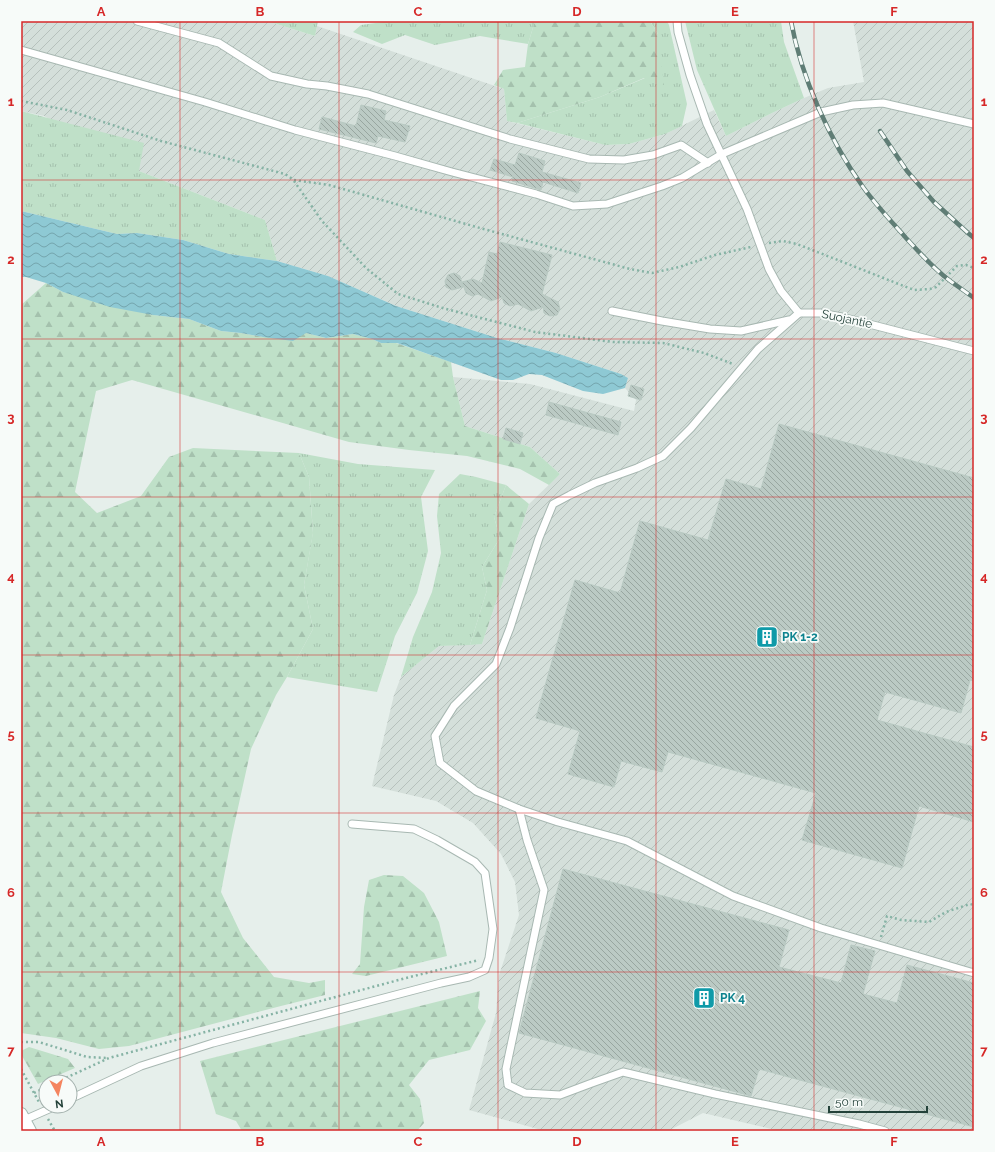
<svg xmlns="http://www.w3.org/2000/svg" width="995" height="1152" font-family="Raleway,sans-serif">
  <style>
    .industrial { fill: url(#industrial-furrows) }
    .grass { fill: url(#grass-tufts) }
    .forest { fill: url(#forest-firs) }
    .water { fill: url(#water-waves) }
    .building { fill: url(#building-back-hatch); stroke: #b8c9c2 }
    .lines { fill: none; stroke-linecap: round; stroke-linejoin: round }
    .lane-casing { stroke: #a8b8b2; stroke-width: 9 }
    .secondary-casing { stroke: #a4bbb3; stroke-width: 14 }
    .path { stroke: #86b3a5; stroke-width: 2.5; stroke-dasharray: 2 3; stroke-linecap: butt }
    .lane { stroke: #fff; stroke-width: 7 }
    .secondary { stroke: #fff; stroke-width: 12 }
    .rail-casing { stroke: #5f7d75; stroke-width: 4.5 }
    .rail { stroke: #f7fbf9; stroke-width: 3; stroke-dasharray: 9; stroke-linecap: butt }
    .grid { fill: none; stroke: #d62828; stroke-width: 1; stroke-opacity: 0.55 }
    .labels { text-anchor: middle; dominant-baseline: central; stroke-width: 3.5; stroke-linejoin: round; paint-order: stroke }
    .street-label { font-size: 12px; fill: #24423a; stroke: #f7fbf9 }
    .culture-label { font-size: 12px; font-weight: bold; fill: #0d838f; stroke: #f7fbf9; text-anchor: start }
    .neatline { fill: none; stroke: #d62828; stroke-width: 1.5 }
    .grid-label { font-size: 13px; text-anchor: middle; font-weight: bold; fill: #d62828 }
  </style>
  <defs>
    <pattern id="industrial-furrows" width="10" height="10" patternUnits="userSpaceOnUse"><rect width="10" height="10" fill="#d4dfda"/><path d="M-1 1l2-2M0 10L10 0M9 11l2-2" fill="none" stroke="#b6c1bc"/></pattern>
    <pattern id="grass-tufts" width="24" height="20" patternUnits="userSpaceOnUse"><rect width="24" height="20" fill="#bfe0c8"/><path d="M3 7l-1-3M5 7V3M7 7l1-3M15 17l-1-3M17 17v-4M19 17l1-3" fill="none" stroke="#a4c1ad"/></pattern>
    <pattern id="forest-firs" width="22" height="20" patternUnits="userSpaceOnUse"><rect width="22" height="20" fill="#bfe0c8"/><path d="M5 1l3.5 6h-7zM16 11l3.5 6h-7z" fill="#a4c1ad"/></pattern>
    <pattern id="water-waves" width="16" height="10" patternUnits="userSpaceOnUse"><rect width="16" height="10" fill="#8ec9d4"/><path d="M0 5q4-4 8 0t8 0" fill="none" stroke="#74a5ad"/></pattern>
    <pattern id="building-back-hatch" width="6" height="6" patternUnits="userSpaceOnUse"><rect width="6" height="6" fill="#bbcac4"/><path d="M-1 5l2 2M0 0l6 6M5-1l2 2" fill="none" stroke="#98a6a0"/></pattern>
  </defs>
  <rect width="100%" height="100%" fill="#e6efeb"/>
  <!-- industrial -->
  <polygon class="industrial" points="21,21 267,21 315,36 317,26 504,89 507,121 605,145 629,144 665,134 714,110 726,136 772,113 804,98 828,88 864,82 853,21 974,21 974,1131 780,1131 703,1113 668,1131 545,1131 469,1110 496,1013 499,975 519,915 515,882 501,854 473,823 436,801 372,786 394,695 401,677 439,646 482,644 529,504 560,474 530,447 465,426 453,377 530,384 634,411 636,400 625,388 628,378 621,374 556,353 497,338 396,306 328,276 277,261 265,220 139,171 44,116 21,111"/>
  <!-- grass -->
  <g class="grass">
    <polygon points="267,21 318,21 315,36"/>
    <polygon points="391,21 535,21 528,44 480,36 435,45 405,35 382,44 353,32 361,25"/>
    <polygon points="650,21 667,21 669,25 687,104 682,126 665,134 629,144 605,145 517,123 600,97 645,78 658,34"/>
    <polygon points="685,21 781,21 784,42 804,98 772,113 726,136 697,70"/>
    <polygon points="21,111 144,143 139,171 265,220 277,261 229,254 183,240 137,233 117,234 21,211"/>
    <polygon points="299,453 358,464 435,470 421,497 428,551 417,593 395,636 377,692 287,677 313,629 304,585 313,532 309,477"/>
    <polygon points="460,474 476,477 506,485 494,517 500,538 482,567 487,590 470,645 439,646 401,677 413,637 432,592 441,553 437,516 439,494"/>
  </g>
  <!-- forest -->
  <g class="forest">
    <polygon points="535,21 650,21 658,34 664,85 644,78 600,97 517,123 507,121 504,89 494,85 503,70 525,67 528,44"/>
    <polygon points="46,283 63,292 153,315 189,319 221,331 241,333 263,337 306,333 326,338 353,334 372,339 381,343 396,343 451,362 453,377 465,426 530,447 560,474 549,485 520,469 467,456 409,450 349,442 132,380 96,391 75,492 97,513 141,496 169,457 193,448 299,453 309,477 313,533 304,585 313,629 287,677 276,695 251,749 232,835 221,892 243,938 274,977 309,983 325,980 325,995 281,1006 129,1046 99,1049 56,1038 21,1033 21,305"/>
    <polygon points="506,485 529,504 482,644 470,645 487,590 482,567 500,538 494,517"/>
    <polygon points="384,875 403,876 424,893 439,922 447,956 366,976 352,974 360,964 364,907 369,880"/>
    <polygon points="480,991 478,1008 486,1021 470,1050 429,1060 409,1085 420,1099 424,1123 417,1131 242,1131 236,1121 216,1114 200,1061"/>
    <polygon points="29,1047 68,1059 75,1068 38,1084 21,1054 21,1051"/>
  </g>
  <!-- water -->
  <polygon class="water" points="21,211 117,234 137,233 183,240 229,254 277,261 328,276 396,306 497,338 556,353 621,374 628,378 625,388 603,394 583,391 542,375 529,374 513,380 501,380 397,343 381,343 372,339 353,334 326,338 306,333 293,341 263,337 241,333 221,331 189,319 153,315 110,307 63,292 46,283 26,277 21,277"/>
  <!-- building -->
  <g class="building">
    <polygon points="361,105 386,111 384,120 410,126 405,142 378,136 376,143 319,129 322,117 356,126"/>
    <polygon points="519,153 545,161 542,172 581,183 578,193 543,182 541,190 512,181 513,177 490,170 494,159 515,165"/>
    <polygon points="500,242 552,255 542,294 558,302 560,309 557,315 550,316 544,313 543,307 531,311 518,304 510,306 504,303 502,297 491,301 478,294 472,296 466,293 462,282 473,279 482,283 489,252 497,254"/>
    <polygon points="454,273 460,276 463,287 452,290 446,287 445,281 448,275"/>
    <polygon points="631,385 644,389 641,400 628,396"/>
    <polygon points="549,402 621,422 618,435 546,415"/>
    <polygon points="779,424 974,478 974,681 970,680 961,713 885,692 877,720 974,747 974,822 919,806 902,868 802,840 816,793 668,752 662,772 621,761 614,787 568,774 580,731 536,718 575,580 620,593 640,521 708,540 726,479 761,489"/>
    <polygon points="506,428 523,433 520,444 503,439"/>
    <polygon points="563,869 789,930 779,967 841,983 851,945 875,951 863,994 897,1003 907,965 974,983 974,1127 759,1069 751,1096 519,1033"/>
  </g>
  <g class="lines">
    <!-- lane casing -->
    <g class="lane-casing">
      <g id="lane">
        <polyline points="137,21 219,43 271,76 307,84 327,86 368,94 510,139 589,159 624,160 653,155 681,145 708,163"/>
        <polyline points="677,21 678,32 690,75 707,124 747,209 769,269 781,291 799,313 820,313 842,317 974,351"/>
        <polyline points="21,50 205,102 295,130 395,156 452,172 536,194 573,206 607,204 662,186 682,178 722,154 821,112 853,105 883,103 974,124"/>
        <polyline points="612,311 662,321 710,329 741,331 789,320"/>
        <polyline points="799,313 758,349 691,428 663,456 637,468 595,483 570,495 553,504 539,538 510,628 496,664 454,706 435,736 440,763 476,791 519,809 558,822 627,841 733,896 821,928 974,973"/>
        <polyline points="519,809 527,840 544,890 506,1069 508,1085 525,1093 560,1095 592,1083 623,1072 715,1094 859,1124 885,1131"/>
        <polyline points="70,1099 141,1066 213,1043 441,983 469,977 485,970 489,958 493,929 485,873 475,862 437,840 414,829 352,824"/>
        <polyline points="24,1120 56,1106"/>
      </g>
    </g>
    <!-- secondary casing -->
    <g class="secondary-casing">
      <polyline id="secondary" points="21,1114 30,1131"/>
    </g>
    <!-- path -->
    <g class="path">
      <polyline points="21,101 67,110 161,141 285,174 294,180 329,185 480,228 630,269 652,273 679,267 715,255 751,247"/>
      <polyline points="294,181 322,221 366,268 398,294 446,309 535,332 613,342 663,343 704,353 733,364"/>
      <polyline points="769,243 783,241 797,244 914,290 930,289 936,287 957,266 966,265 974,268"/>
      <polyline points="881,937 887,916 901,920 929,922 946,912 970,904 974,905"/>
      <polyline points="21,1042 39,1042 87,1057 108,1058"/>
      <polyline points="21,1069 40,1104"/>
      <polyline points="57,1082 109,1058 406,978 479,960"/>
      <polyline points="34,1093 46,1087"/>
      <polyline points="48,1119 55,1131"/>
    </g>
    <!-- lane -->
    <use href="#lane" class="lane"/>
    <!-- secondary -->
    <use href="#secondary" class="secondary"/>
    <!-- rail casing -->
    <g class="rail-casing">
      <g id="rail">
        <path d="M791,21C801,77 830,141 863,187C876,205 891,221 906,238C919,252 933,268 949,280C957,286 966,292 974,298"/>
        <polyline points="880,131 907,171 934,202 968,233 974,238"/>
      </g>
    </g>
    <!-- rail -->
    <use href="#rail" class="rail"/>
  </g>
  <!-- grid -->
  <path class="grid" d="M180,21V1131M339,21V1131M498,21V1131M656,21V1131M814,21V1131M21,180H974M21,339H974M21,497H974M21,655H974M21,813H974M21,972H974"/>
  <!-- icons -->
  <defs>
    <g id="building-square" transform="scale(1.15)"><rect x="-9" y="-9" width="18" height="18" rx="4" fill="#0f9aa8" stroke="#f7fbf9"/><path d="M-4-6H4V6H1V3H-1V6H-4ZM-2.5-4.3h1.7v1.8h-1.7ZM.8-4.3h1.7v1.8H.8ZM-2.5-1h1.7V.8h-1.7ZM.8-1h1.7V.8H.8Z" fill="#fff"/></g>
  </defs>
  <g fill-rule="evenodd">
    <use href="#building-square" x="767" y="637"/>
    <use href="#building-square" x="704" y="998"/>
  </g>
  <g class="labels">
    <!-- street labels -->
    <g class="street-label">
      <text transform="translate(847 319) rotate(12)">Suojantie</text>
    </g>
    <!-- culture labels -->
    <g class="culture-label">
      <text x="782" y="637">PK 1-2</text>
      <text x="720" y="998">PK 4</text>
    </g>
  </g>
  <!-- border -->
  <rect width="995" height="1152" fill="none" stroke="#f7fbf9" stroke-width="44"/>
  <!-- north arrow -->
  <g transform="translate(58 1094) rotate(173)"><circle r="19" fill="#f7fbf9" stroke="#a3b1ad"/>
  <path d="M0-3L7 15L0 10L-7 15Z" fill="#f4845f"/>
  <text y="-6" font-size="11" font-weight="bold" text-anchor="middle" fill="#24423a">N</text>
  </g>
  <!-- scale -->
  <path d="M829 1106v6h98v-6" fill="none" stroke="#24423a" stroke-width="2"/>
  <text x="835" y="1106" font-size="12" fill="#24423a" stroke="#f7fbf9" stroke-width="3" paint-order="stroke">50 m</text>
  <rect x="22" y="22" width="951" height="1108" class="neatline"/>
  <g class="grid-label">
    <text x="101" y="16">A</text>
    <text x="260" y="16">B</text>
    <text x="418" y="16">C</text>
    <text x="577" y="16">D</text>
    <text x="735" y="16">E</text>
    <text x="894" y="16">F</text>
    <text x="11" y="106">1</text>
    <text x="984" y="106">1</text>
    <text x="11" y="264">2</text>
    <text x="984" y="264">2</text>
    <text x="11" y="422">3</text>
    <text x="984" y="422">3</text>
    <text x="11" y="581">4</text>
    <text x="984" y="581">4</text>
    <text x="11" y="739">5</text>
    <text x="984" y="739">5</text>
    <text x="11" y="897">6</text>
    <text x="984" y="897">6</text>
    <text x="11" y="1055">7</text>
    <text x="984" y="1055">7</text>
    <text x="101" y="1146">A</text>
    <text x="260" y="1146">B</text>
    <text x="418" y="1146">C</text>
    <text x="577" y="1146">D</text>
    <text x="735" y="1146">E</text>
    <text x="894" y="1146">F</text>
  </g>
</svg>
